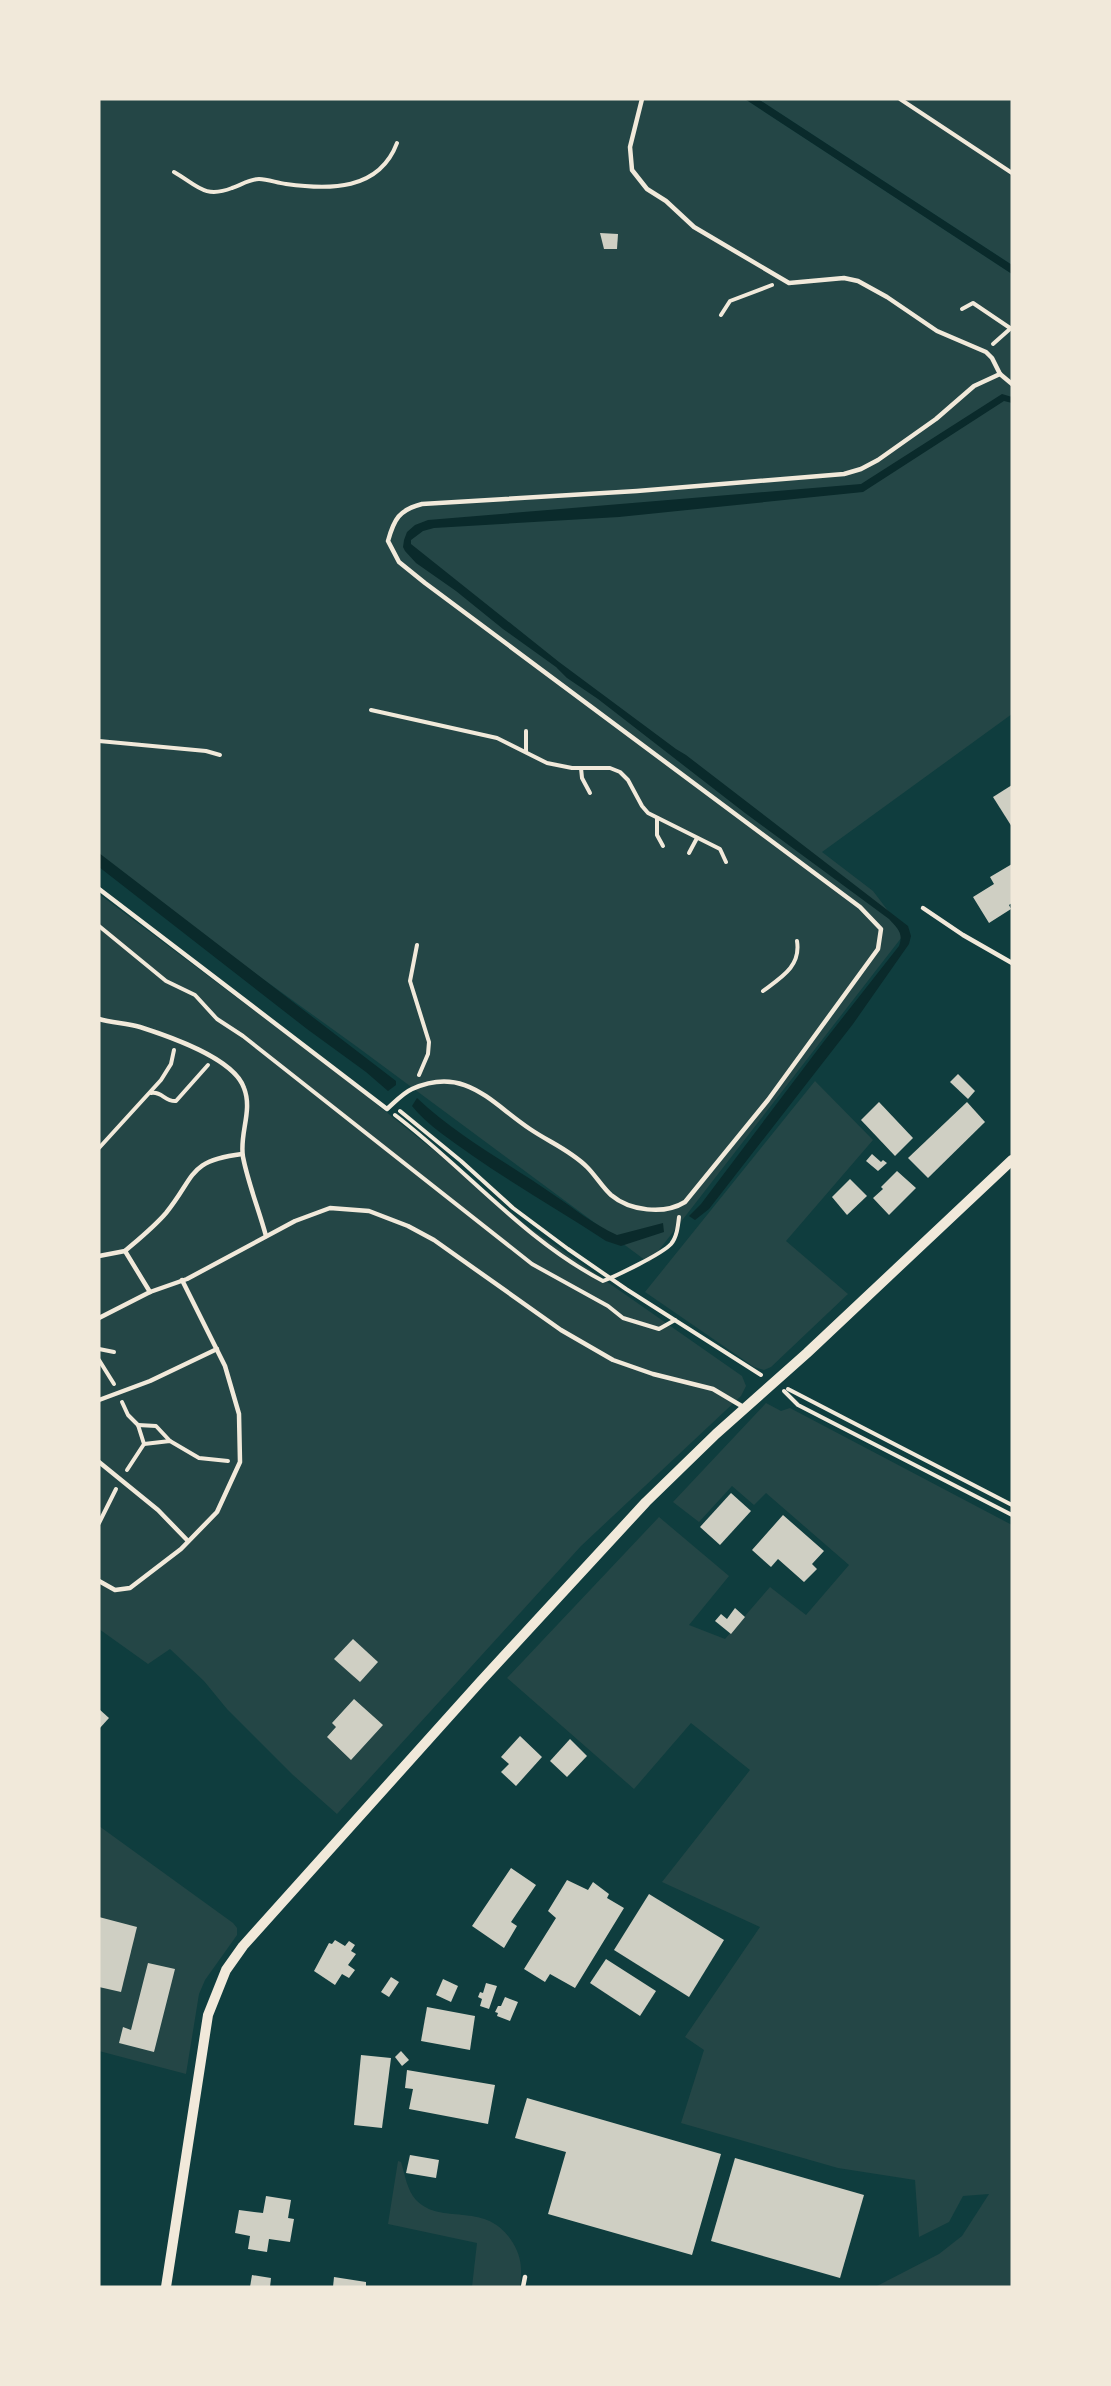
<svg xmlns="http://www.w3.org/2000/svg" width="1111" height="2386" font-family="Ubuntu,sans-serif">
  <style>
    .green { fill: #244646 }
    .water { fill: #0a2a2b }
    .building { fill: #cfcfc3 }
    .lines { fill: none; stroke-linecap: round; stroke-linejoin: round }
    .path { stroke: #f1e9da; stroke-width: 4 }
    .service { stroke: #f1e9da; stroke-width: 4.5 }
    .tertiary { stroke: #f1e9da; stroke-width: 10 }
  </style>
  <rect width="100%" height="100%" fill="#0f3d3e"/>
  <!-- green -->
  <g class="green">
    <polygon points="99,99 745,99 1012,274 1012,714 822,852 873,891 905,933 649,1263 356,1046 99,861"/>
    <polygon points="758,99 1012,99 1012,265"/>
    <polygon points="99,894 344,1078 530,1228 742,1376 746,1386 741,1396 581,1546 337,1814 293,1775 227,1709 204,1681 170,1649 148,1664 99,1629"/>
    <polygon points="815,1081 873,1140 786,1241 848,1294 771,1367 764,1370 754,1367 645,1292"/>
    <polygon points="766,1403 781,1411 790,1408 1012,1525 1012,2287 875,2287 939,2254 962,2236 989,2194 963,2196 949,2222 919,2237 915,2180 838,2168 681,2123 704,2050 685,2037 760,1927 662,1882 750,1770 691,1723 634,1789 507,1678 659,1517 729,1576 689,1625 725,1639 770,1587 806,1615 849,1565 766,1493 754,1505 732,1486 699,1522 673,1502"/>
    <polygon points="99,1826 233,1923 237,1928 237,1935 205,1980 199,1994 186,2074 99,2051"/>
    <path d="M398,2161L401,2162C405,2175 407,2190 416,2200C442,2227 487,2199 513,2243C522,2258 522,2270 520,2287H472L477,2243L388,2224Z"/>
  </g>
  <!-- water -->
  <g class="water">
    <polygon points="745,99 758,99 1012,265 1012,274"/>
    <path d="M1002,394L1012,397V403L1004,401L863,492L619,517L434,528L423,531L411,540V544L559,662L676,749L686,755L908,926L911,936L909,944L853,1024L709,1209L695,1220L689,1216L701,1204L825,1040L899,946C904,933 897,928 889,919L745,813L598,699L567,678L556,667L503,629L456,591L416,563L405,551L403,547L404,540L407,532L415,525L428,520L861,484Z"/>
    <polygon points="99,853 396,1081 396,1085 388,1091 366,1072 307,1029 99,867"/>
    <path d="M417,1098C458,1137 508,1163 554,1195C575,1209 593,1224 617,1235L663,1223L664,1232L621,1246L606,1241C562,1212 516,1186 473,1156C452,1141 427,1125 412,1106Z"/>
  </g>
  <!-- building -->
  <g class="building">
    <polygon points="600,233 618,234 617,249 604,249"/>
    <polygon points="1012,785 1012,827 993,797"/>
    <polygon points="1012,864 1012,903 1009,905 1011,909 989,923 973,897 994,884 990,877"/>
    <polygon points="958,1074 975,1091 968,1099 950,1082"/>
    <polygon points="879,1102 913,1138 895,1156 861,1120"/>
    <polygon points="967,1102 985,1122 928,1178 908,1158"/>
    <polygon points="872,1154 881,1162 883,1160 887,1163 878,1171 866,1161"/>
    <polygon points="897,1171 916,1188 889,1215 873,1198 883,1189 881,1187"/>
    <polygon points="850,1179 867,1196 847,1215 832,1197"/>
    <polygon points="731,1493 751,1511 720,1545 700,1527"/>
    <polygon points="783,1515 824,1551 812,1564 817,1569 804,1582 778,1559 771,1567 752,1550"/>
    <polygon points="735,1608 745,1617 731,1634 715,1621 721,1614 727,1619"/>
    <polygon points="353,1639 378,1662 360,1682 334,1659"/>
    <polygon points="354,1699 383,1725 351,1760 327,1737 336,1727 332,1723"/>
    <polygon points="99,1709 109,1718 99,1729"/>
    <polygon points="520,1736 542,1757 516,1786 501,1772 509,1764 501,1757"/>
    <polygon points="570,1739 587,1756 567,1777 550,1761"/>
    <polygon points="511,1868 536,1885 511,1922 517,1926 504,1948 472,1926"/>
    <polygon points="567,1880 588,1890 593,1882 609,1894 607,1898 624,1908 575,1988 550,1974 545,1982 524,1969 556,1918 548,1911"/>
    <polygon points="649,1894 724,1940 689,1997 614,1950"/>
    <polygon points="99,1917 137,1927 121,1992 99,1987"/>
    <polygon points="335,1940 345,1946 349,1941 355,1945 351,1951 356,1954 348,1965 355,1970 349,1978 342,1974 335,1985 314,1971 329,1943 332,1944"/>
    <polygon points="606,1959 656,1991 640,2016 590,1983"/>
    <polygon points="148,1963 175,1969 154,2052 119,2043 123,2027 131,2030"/>
    <polygon points="391,1977 399,1982 389,1997 381,1992"/>
    <polygon points="443,1979 458,1986 451,2002 436,1995"/>
    <polygon points="486,1983 497,1986 489,2009 480,2006 482,1999 478,1997 480,1992 483,1993"/>
    <polygon points="505,1997 518,2002 510,2021 497,2016 498,2013 495,2012 498,2006 501,2006"/>
    <polygon points="427,2007 475,2016 470,2050 421,2041"/>
    <polygon points="401,2051 409,2060 402,2066 395,2057"/>
    <polygon points="361,2055 391,2058 382,2128 354,2125"/>
    <polygon points="407,2070 495,2085 488,2124 409,2109 413,2089 405,2088"/>
    <polygon points="527,2098 721,2154 692,2255 548,2214 566,2152 515,2138"/>
    <polygon points="410,2155 439,2160 436,2178 406,2173"/>
    <polygon points="735,2158 864,2195 840,2278 711,2241"/>
    <polygon points="266,2196 291,2200 288,2218 294,2219 290,2242 269,2239 267,2252 248,2249 250,2236 235,2233 239,2210 263,2213"/>
    <polygon points="252,2275 271,2278 270,2287 250,2287"/>
    <polygon points="334,2277 366,2282 366,2287 333,2287"/>
  </g>
  <g class="lines">
    <!-- path -->
    <g class="path">
      <polyline points="900,99 1012,173"/>
      <path d="M174,172C197,185 204,199 232,188C241,185 250,179 259,179C268,179 277,183 286,184C329,190 379,191 397,143"/>
      <polyline points="962,309 973,303 1010,328"/>
      <polyline points="721,315 730,301 772,285"/>
      <polyline points="993,344 1011,328"/>
      <polyline points="371,710 497,738 547,763 572,768 610,768 620,772 628,780 642,806 648,813 720,849 726,862"/>
      <polyline points="99,741 206,751 220,755"/>
      <polyline points="526,751 526,731"/>
      <polyline points="581,768 582,778 590,793"/>
      <polyline points="657,818 657,835 663,846"/>
      <polyline points="689,853 697,838"/>
      <polyline points="99,926 166,981 195,995 217,1019 243,1036 532,1264 608,1306 623,1318 659,1329 675,1320"/>
      <polyline points="417,945 410,981 429,1042 428,1054 419,1075"/>
      <path d="M763,991C782,977 801,966 797,941"/>
      <path d="M151,1093C162,1091 165,1102 176,1101L208,1065"/>
      <polyline points="400,1111 461,1161 513,1208 568,1249 626,1289 761,1375"/>
      <path d="M395,1115C466,1169 523,1239 603,1281C616,1276 662,1254 671,1244C677,1237 678,1226 679,1217"/>
      <polyline points="99,1148 161,1080 171,1064 174,1050"/>
      <polyline points="99,1349 114,1352"/>
      <polyline points="99,1360 114,1384"/>
      <polyline points="788,1389 1012,1505"/>
      <polyline points="784,1391 798,1405 1012,1515"/>
      <polyline points="122,1402 128,1415 138,1425 144,1444 127,1470"/>
      <polyline points="138,1425 156,1426 170,1441"/>
      <polyline points="144,1444 170,1441 199,1458 228,1461"/>
      <polyline points="99,1523 116,1489"/>
    </g>
    <!-- service -->
    <g class="service">
      <polyline points="1000,374 1012,384"/>
      <path d="M99,889L387,1109C395,1102 403,1093 412,1089C465,1065 491,1103 530,1129C549,1142 570,1150 587,1167C596,1176 602,1187 611,1195C630,1211 664,1215 685,1202L768,1100L878,949L881,929L860,907L425,583L399,562L388,541C394,519 399,510 422,504L637,491L844,474L861,469L878,460L936,419L974,386L1000,374L992,358L986,352L937,331L887,297L858,281L844,278L789,283L694,227L666,201L647,189L632,170L630,147L642,99"/>
      <polyline points="923,908 963,935 1012,963"/>
      <path d="M99,1019C112,1023 126,1023 140,1027C168,1036 234,1058 244,1088C253,1111 239,1134 243,1157C248,1183 259,1210 266,1236"/>
      <polyline points="99,1256 125,1251"/>
      <path d="M150,1292L125,1251C139,1239 154,1227 166,1213C196,1176 187,1161 242,1154"/>
      <polyline points="99,1318 150,1292 187,1279 295,1221 330,1208 369,1211 408,1226 434,1240 561,1330 613,1360 653,1374 713,1389 745,1408"/>
      <polyline points="99,1400 150,1381 217,1349"/>
      <polyline points="99,1462 158,1510 188,1541"/>
      <polyline points="99,1581 115,1590 130,1588 181,1549 217,1512 240,1462 239,1414 225,1366 182,1280"/>
      <polyline points="523,2287 525,2277"/>
    </g>
    <!-- tertiary -->
    <polyline class="tertiary" points="166,2287 208,2015 226,1970 243,1946 480,1682 646,1502 716,1434 807,1353 1012,1160"/>
  </g>
  <!-- border -->
  <rect width="1111" height="2386" fill="none" stroke="#f1e9da" stroke-width="201"/>
</svg>
